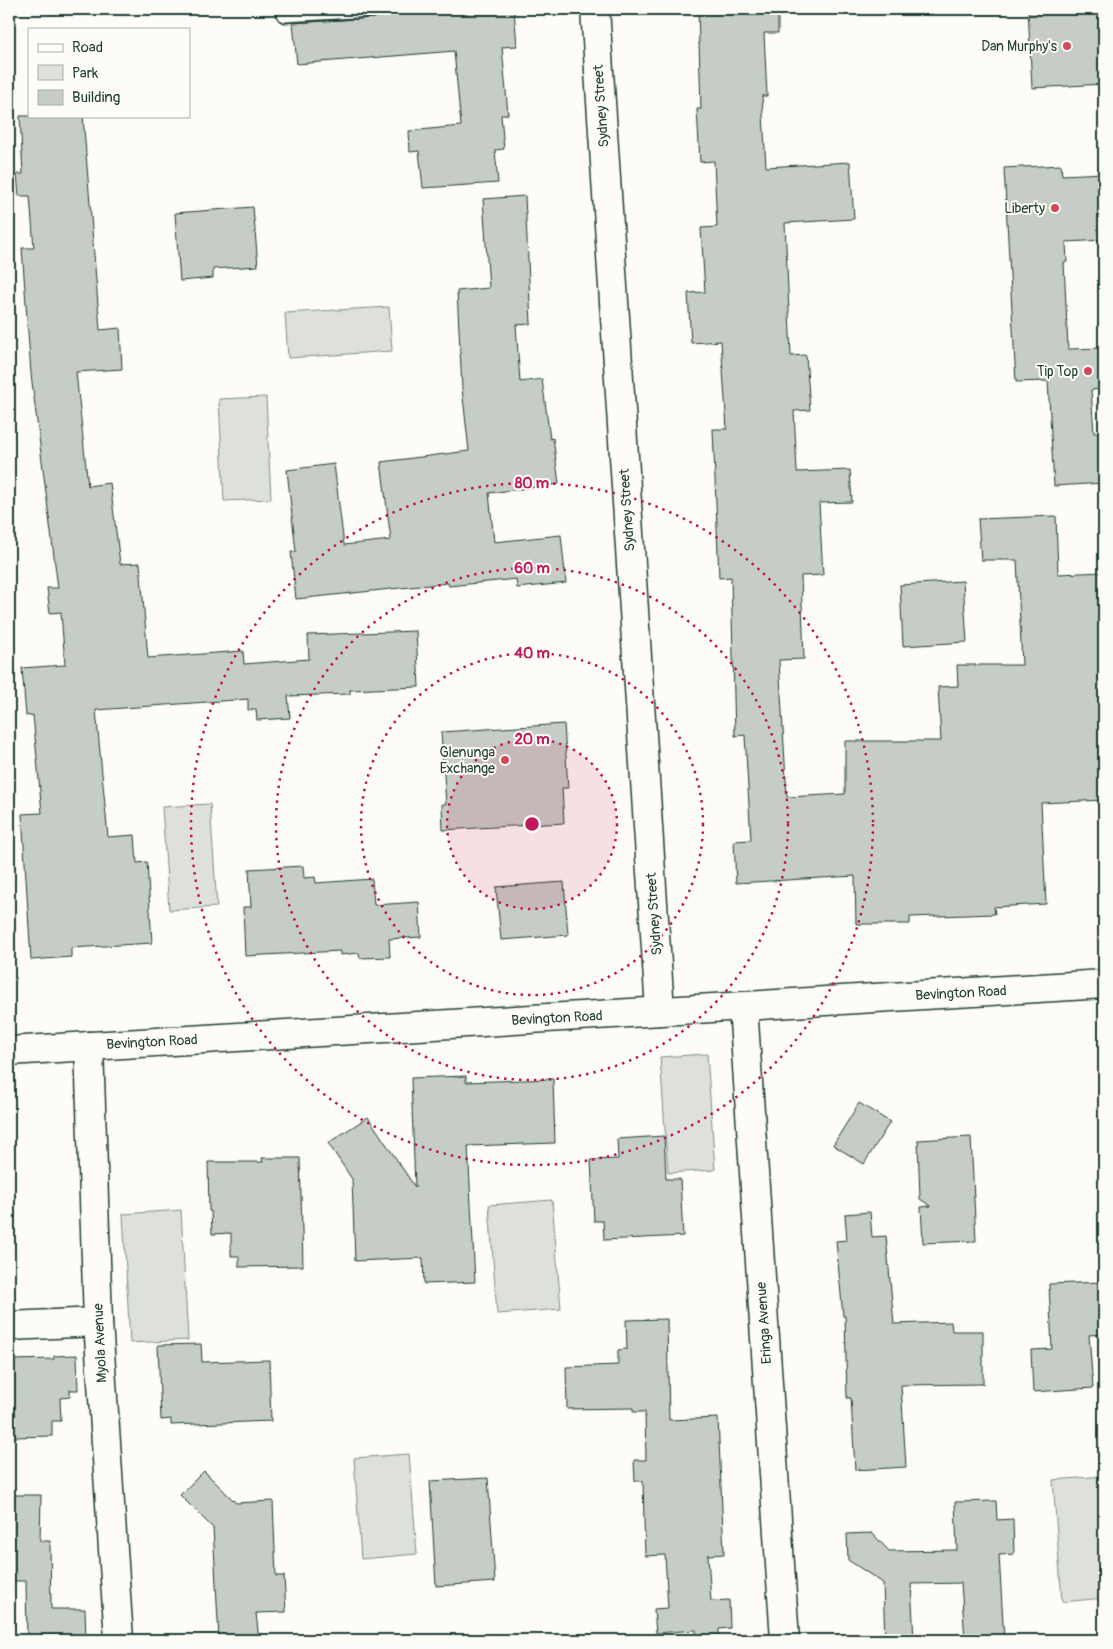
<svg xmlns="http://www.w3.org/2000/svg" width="1113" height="1649" font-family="Pangolin,sans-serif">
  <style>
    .green { fill: #dde0db; stroke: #7e8e88 }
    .building { fill: #c6cdc7; stroke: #1f3d34 }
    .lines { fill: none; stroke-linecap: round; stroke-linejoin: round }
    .service-casing { stroke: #1f3d34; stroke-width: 19 }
    .minor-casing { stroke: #1f3d34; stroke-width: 31 }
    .service { stroke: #fdfcf7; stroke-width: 15 }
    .minor { stroke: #fdfcf7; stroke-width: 28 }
    .ring { fill: none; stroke: #c2185b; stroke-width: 2.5; stroke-dasharray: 2.5 5 }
    .poi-dot { fill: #d1495b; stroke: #fdfcf7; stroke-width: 2 }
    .labels { text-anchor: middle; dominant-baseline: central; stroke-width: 4; stroke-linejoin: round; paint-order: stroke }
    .poi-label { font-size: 14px; fill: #1f3d34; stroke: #fdfcf7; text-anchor: end }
    .street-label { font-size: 14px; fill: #1f3d34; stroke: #fdfcf7 }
    .centre { fill: #c2185b; stroke: #fdfcf7; stroke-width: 2.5 }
    .ring-label { font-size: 15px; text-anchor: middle; font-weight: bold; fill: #c2185b; stroke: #fdfcf7; stroke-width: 4; stroke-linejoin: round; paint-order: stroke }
  </style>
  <rect width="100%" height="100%" fill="#fdfcf7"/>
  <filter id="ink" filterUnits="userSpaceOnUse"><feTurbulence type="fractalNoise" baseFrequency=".02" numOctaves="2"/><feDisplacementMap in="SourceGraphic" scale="10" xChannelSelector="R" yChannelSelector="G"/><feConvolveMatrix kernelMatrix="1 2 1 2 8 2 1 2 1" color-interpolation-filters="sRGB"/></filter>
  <g filter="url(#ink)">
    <!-- green -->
    <g class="green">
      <polygon points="389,307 392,351 288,358 285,313"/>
      <polygon points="266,397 271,499 224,501 219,399"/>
      <polygon points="210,804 217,907 169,910 162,807"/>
      <polygon points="707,1054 715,1170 668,1173 660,1057"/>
      <polygon points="552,1200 561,1309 497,1314 489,1205"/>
      <polygon points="181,1210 188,1340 130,1343 123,1214"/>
      <polygon points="409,1454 417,1554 361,1559 354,1458"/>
      <polygon points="1104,1476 1104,1598 1062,1602 1053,1480"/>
    </g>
    <!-- building -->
    <g class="building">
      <polygon points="405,9 514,9 517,46 502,47 508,114 501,115 504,149 495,150 498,183 423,188 419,151 410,152 409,131 461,126 454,51 297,64 293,23 373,18 378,17 381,11"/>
      <polygon points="698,9 778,9 778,33 764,33 767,96 762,96 766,167 850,162 854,219 785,223 791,356 806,355 810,410 794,411 797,472 850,470 852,502 819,503 823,575 801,576 804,659 779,660 787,797 845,794 845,741 941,741 938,687 958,686 957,665 1022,665 1017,560 981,560 978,519 1056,516 1058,574 1104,572 1104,663 1101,663 1104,800 1041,803 1046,904 994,907 995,914 910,917 910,924 856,924 855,876 736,883 734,841 751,840 745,735 735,736 731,577 719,578 713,429 727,429 721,341 691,343 688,293 705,292 701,228 717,227 714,161 700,162 697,109 701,109"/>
      <polygon points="1028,9 1104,9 1104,84 1032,88"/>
      <polygon points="20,116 83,116 100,330 120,328 122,369 76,372 88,486 110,483 120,564 140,563 148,658 243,651 244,664 309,659 308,635 416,631 419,687 350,690 350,694 288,696 290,718 257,720 256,709 248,710 248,699 96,710 108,837 135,835 137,863 147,862 152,943 71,948 71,957 31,960 22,814 42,813 33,715 26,716 22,668 65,665 61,612 50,613 47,588 58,588 31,374 22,248 34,248 30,196 19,196 17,174 23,174"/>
      <polygon points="1061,165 1062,175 1104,173 1104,240 1066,242 1067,262 1064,262 1068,349 1104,348 1104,389 1091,390 1094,433 1104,432 1104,483 1054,486 1048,381 1016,382 1004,168"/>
      <polygon points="525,196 531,324 516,325 520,382 542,379 550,439 553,438 559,484 489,493 494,542 561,535 566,583 517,588 516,579 449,586 448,583 296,599 291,552 296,552 287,470 334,464 344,545 391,540 381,462 469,451 462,388 457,291 489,288 483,199"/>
      <polygon points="253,207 258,266 213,269 213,278 180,281 175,213"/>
      <polygon points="963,581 967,642 903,646 900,585"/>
      <polygon points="564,724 568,788 562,788 564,823 443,830 442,804 446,804 441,732"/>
      <polygon points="303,866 304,878 315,877 316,883 372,879 374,905 419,902 421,937 389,939 390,957 360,958 359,953 340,955 340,951 245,956 243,907 251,907 249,869"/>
      <polygon points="564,882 568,935 501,940 496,887"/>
      <polygon points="466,1076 466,1082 553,1079 555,1143 468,1146 475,1282 424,1284 423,1258 355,1261 352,1179 328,1143 368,1117 415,1187 411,1078"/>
      <polygon points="859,1103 890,1122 864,1164 833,1145"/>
      <polygon points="664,1136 666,1179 680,1179 683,1236 604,1240 603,1221 594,1221 591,1160 618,1159 617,1139"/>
      <polygon points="971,1137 976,1241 923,1243 921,1207 931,1206 920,1199 918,1140"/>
      <polygon points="262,1158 300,1158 303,1266 239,1267 239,1256 231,1256 231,1233 212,1234 211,1211 209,1211 208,1162 263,1162"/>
      <polygon points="870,1212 872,1237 886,1236 894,1324 951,1322 952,1331 983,1331 983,1384 901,1385 906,1467 855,1470 851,1398 847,1398 845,1316 843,1316 836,1241 847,1240 845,1214"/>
      <polygon points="1104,1282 1104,1334 1089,1335 1093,1388 1033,1392 1031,1350 1052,1349 1049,1284"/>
      <polygon points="667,1319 669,1420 718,1418 724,1554 708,1555 711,1601 729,1600 730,1628 719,1629 719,1640 696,1640 696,1630 656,1633 654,1609 668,1608 665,1555 645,1556 643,1481 635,1481 634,1460 646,1460 645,1412 633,1412 633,1408 567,1409 566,1367 618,1365 618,1350 627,1349 626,1320"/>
      <polygon points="201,1344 202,1362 269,1360 271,1421 171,1425 171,1419 161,1420 158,1345"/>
      <polygon points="77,1355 78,1390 70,1390 70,1397 60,1398 61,1421 52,1421 52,1436 15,1437 14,1360 54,1359 54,1356"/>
      <polygon points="204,1471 236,1503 273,1501 276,1576 284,1576 286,1612 256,1613 259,1640 219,1640 213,1528 180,1495"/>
      <polygon points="488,1478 495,1582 436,1586 430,1481"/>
      <polygon points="9,1495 41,1495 40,1541 50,1541 51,1609 85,1609 86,1640 27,1640 26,1581 9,1581"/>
      <polygon points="996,1501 997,1520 1013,1519 1014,1554 999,1555 1004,1640 965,1640 961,1583 911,1584 914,1640 885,1640 883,1583 848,1560 847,1534 872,1533 889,1551 957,1550 955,1502"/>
    </g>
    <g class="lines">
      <!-- service casing -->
      <g class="service-casing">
        <polyline id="service" points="285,14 372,9"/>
      </g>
      <!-- minor casing -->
      <g class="minor-casing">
        <g id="minor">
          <polyline points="595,9 660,1011"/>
          <polyline points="743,1006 785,1640"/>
          <polyline points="89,1046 98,1322 119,1640"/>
          <polyline points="9,1051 1104,984"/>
          <polyline points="9,1326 98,1322"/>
        </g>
      </g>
      <!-- service -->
      <use href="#service" class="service"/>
      <!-- minor -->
      <use href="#minor" class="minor"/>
    </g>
  </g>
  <!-- distance rings -->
  <circle cx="532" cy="824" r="85" fill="#c2185b" fill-opacity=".12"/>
  <g class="ring">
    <circle cx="532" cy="824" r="85"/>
    <circle cx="532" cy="824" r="171"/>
    <circle cx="532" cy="824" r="256"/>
    <circle cx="532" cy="824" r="341"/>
  </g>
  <!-- markers -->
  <g class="poi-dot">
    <circle cx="1067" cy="46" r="5"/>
    <circle cx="1055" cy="208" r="5"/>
    <circle cx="1088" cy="371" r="5"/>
    <circle cx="505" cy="760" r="5"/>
  </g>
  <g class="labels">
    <!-- poi labels -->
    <g class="poi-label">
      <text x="1057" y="46">Dan Murphy's</text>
      <text x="1045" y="208">Liberty</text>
      <text x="1078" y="371">Tip Top</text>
      <text x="495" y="752">Glenunga<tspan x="495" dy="16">Exchange</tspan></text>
    </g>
    <!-- street labels -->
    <g class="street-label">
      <text transform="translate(601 106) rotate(-94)">Sydney Street</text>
      <text transform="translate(627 510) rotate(-94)">Sydney Street</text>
      <text transform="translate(654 914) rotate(-94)">Sydney Street</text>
      <text transform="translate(961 993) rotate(-3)">Bevington Road</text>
      <text transform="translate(557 1018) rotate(-3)">Bevington Road</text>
      <text transform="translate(152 1042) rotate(-3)">Bevington Road</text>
      <text transform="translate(764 1323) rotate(-94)">Eringa Avenue</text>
      <text transform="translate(100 1343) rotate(-93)">Myola Avenue</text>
    </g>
  </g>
  <circle cx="532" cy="824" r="8" class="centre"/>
  <g class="ring-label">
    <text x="532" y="488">80 m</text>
    <text x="532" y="573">60 m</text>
    <text x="532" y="658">40 m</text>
    <text x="532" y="744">20 m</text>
  </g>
  <!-- margin -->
  <rect width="1113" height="1649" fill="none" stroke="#fdfcf7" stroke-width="30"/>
  <rect x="15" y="15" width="1083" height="1619" fill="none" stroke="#1f3d34" stroke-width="2" filter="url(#ink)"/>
  <!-- legend -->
  <rect x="28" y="28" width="162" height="90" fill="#fdfcf7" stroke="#a4b0a9"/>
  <rect x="38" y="44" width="25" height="8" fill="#fdfcf7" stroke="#a4b0a9"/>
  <text x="72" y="52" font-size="15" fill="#1f3d34">Road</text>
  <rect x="38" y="65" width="25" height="15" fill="#dde0db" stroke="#a4b0a9"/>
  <text x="72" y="78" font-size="15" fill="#1f3d34">Park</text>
  <rect x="38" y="90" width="25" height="15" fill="#c6cdc7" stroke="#a4b0a9"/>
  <text x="72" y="102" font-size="15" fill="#1f3d34">Building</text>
</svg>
